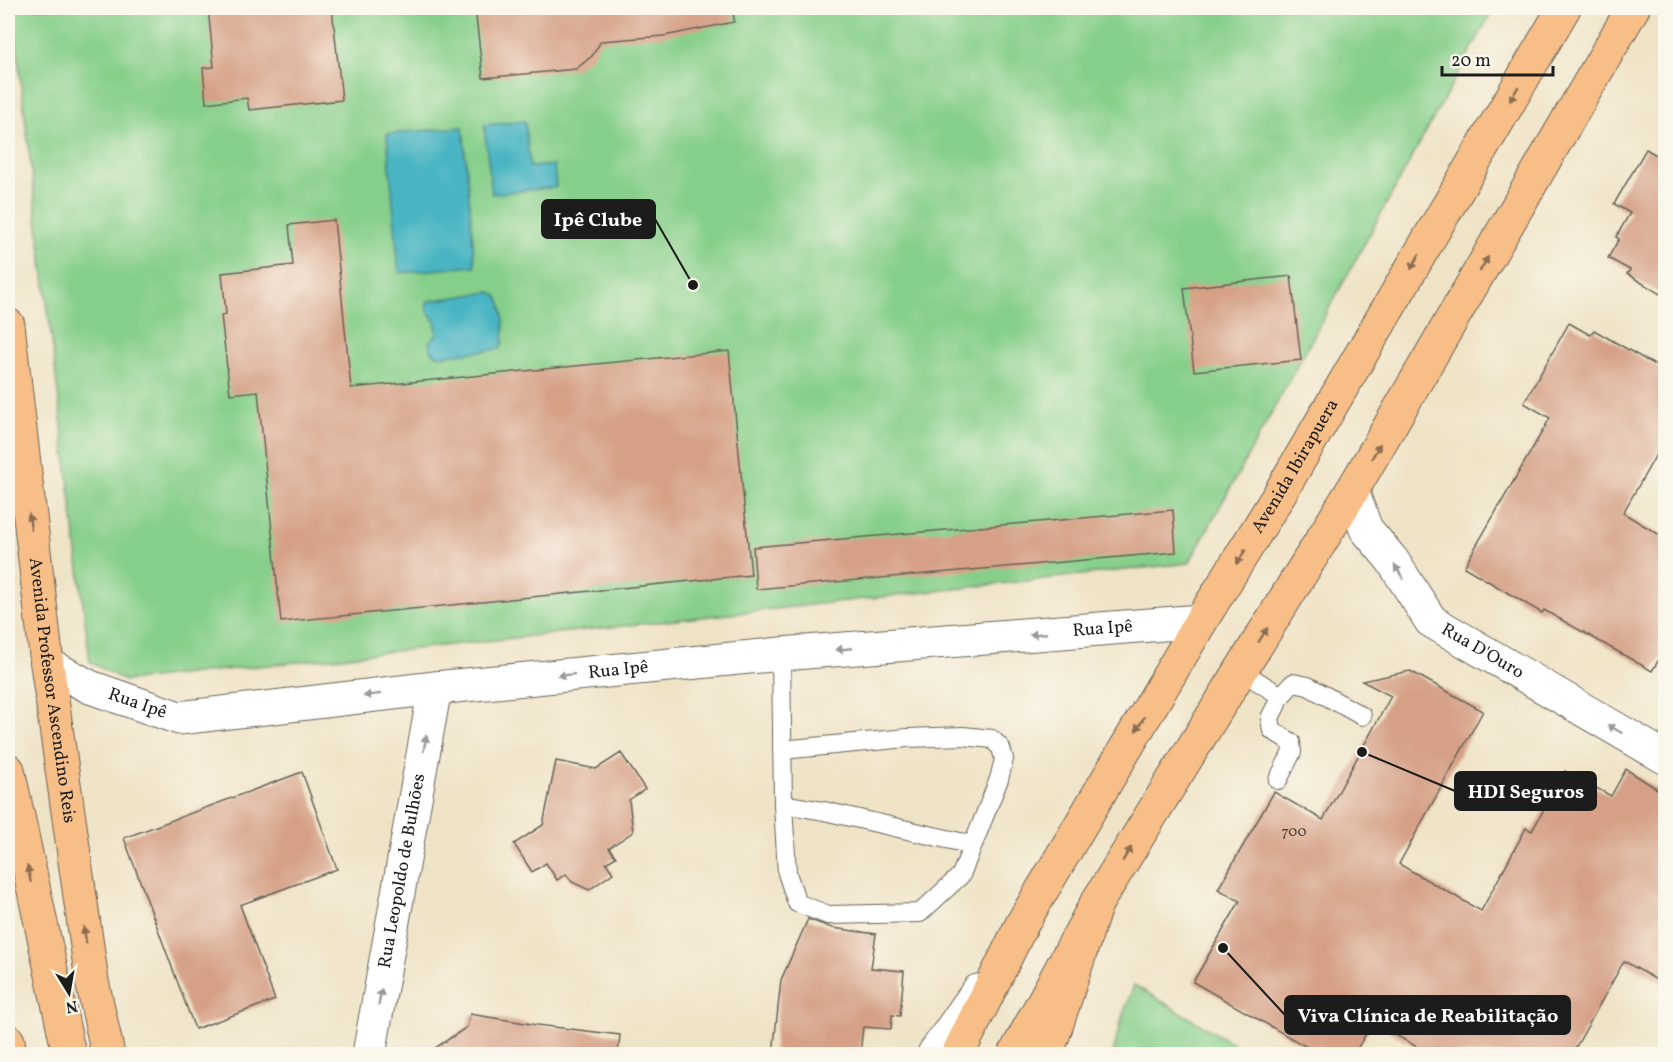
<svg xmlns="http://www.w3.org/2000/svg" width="1673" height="1062" font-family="Vollkorn,serif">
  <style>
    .green { fill: #86cf8a; stroke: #517653; stroke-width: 1.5 }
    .water { fill: #48b5c3; stroke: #326870; stroke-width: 1.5 }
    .building { fill: #d5a086 }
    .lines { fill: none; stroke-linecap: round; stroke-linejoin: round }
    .service-casing { stroke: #666258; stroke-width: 20 }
    .minor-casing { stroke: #666258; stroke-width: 35 }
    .primary-casing { stroke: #666258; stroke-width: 35 }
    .trunk-casing { stroke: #666258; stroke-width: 35 }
    .service { stroke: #fff; stroke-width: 18 }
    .minor { stroke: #fff; stroke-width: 33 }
    .primary { stroke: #f7be87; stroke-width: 33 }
    .trunk { stroke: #f7be87; stroke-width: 33 }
    .oneway { fill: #8a6d52 }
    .oneway2 { fill: #999 }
    .labels { text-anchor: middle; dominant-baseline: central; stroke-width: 4.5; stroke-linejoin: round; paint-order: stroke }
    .number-label { font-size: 15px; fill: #4a3d36 }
    .street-label { font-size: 18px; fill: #1c1c1c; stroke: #fbf7ec }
    .leader { fill: none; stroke: #1c1c1c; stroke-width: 2 }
    .callout-dot { fill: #1c1c1c; stroke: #fbf7ec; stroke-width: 2 }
    .callout { fill: #1c1c1c; stroke: #1c1c1c; stroke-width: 2 }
    .callout-label { font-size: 20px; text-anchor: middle; font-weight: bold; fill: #fff }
  </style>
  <rect width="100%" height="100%" fill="#fbf7ec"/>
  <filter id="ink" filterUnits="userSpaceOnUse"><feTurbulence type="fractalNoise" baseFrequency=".0167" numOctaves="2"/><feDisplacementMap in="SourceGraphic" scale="12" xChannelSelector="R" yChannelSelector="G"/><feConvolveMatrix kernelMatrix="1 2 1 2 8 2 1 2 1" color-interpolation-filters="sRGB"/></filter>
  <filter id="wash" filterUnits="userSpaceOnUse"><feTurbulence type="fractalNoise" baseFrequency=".008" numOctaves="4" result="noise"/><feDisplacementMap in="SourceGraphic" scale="24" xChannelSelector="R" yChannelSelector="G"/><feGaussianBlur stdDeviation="1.35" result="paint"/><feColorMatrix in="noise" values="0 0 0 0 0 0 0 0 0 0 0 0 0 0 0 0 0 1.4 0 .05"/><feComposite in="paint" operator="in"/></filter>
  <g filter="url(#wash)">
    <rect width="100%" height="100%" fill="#efe3c6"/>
    <!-- green -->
    <g class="green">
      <polygon points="12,8 1494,8 1189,563 125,681 90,662"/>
      <polygon points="1134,985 1251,1054 1113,1054 1121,1021"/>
    </g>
    <!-- water -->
    <g class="water">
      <polygon points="525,121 530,167 554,165 556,187 492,194 484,125"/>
      <polygon points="463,127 475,266 399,273 387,134"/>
      <path d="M489,292C495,294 498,295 500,301C504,311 506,341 500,349L440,356C432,354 429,349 429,341L436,336C440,314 421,315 428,301Z"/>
    </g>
    <g id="blocks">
      <!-- building -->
      <g class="building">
        <polygon points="208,8 332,8 342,100 249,110 247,98 206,103 203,68 214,67"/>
        <polygon points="475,8 733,8 734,22 664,36 601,41 592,56 576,69 483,78"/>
        <polygon points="1646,149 1665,160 1665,297 1627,274 1630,270 1608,258 1619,239 1616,237 1630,213 1614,204"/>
        <polygon points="334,220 351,388 729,351 751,575 281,622 258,391 230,394 221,315 226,314 222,273 293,265 289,225"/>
        <polygon points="1291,276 1301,360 1194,371 1184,288"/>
        <polygon points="1569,323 1590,335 1594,330 1665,371 1665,439 1623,513 1665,538 1665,650 1652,671 1544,610 1542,613 1464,567 1550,418 1524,403"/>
        <polygon points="1173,510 1176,552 756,589 753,547"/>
        <polygon points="1410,671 1483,711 1399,864 1481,911 1526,828 1532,831 1565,771 1611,796 1626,769 1665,794 1665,985 1624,961 1572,1054 1429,1054 1373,1022 1354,1054 1319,1054 1193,982 1240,901 1218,889 1274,792 1323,820 1391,696 1362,681"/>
        <polygon points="621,753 645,789 629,800 633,832 609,848 616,857 606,863 613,873 589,890 572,882 566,874 557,880 546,863 532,872 514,844 543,825 556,761 596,769"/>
        <polygon points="302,772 337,869 240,905 275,1000 195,1029 124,838"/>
        <polygon points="808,919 832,928 876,934 871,968 904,971 900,1016 892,1015 891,1029 863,1027 860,1054 773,1054 781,980"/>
        <polygon points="470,1014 537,1025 620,1035 618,1054 426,1054 467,1027"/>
      </g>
    </g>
  </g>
  <g filter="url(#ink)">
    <use href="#blocks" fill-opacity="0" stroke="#666258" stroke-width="1.5"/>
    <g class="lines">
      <!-- service casing -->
      <g class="service-casing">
        <g id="service">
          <polyline points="781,654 783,804"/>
          <polyline points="1241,671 1281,696"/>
          <polyline points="782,750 907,738 963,736 992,739 1001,748 1004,759 999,779 961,875 920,913 828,915 797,903 787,873 783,804 824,811 973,845"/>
          <polyline points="1278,780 1292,752 1291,742 1272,730 1270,718 1281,696 1293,683 1308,686 1362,716"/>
        </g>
      </g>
      <!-- minor casing -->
      <g class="minor-casing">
        <g id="minor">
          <path id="s1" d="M1352,491L1366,529L1392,560L1431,621L1666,758"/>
          <path id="s2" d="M47,664L90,687L179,718L435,688L781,654L1201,621"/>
          <path id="s3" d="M369,1054L435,688"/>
          <polyline points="934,1054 978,991"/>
        </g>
      </g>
      <!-- primary casing -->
      <g class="primary-casing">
        <g id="primary">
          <path id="s4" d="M958,1054L1022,924L1201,621L1277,498L1564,8"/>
          <polyline points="1015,1054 1096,904 1352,491 1633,8"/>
        </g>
      </g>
      <!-- trunk casing -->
      <g class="trunk-casing">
        <g id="trunk">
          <path id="s5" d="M8,325L47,664L92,981L108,1054"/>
          <polyline points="8,770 69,1054"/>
          <polyline points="8,1041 10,1054"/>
          <polyline points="1047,1054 1096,904"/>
        </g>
      </g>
      <!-- service -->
      <use href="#service" class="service"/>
      <!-- minor -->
      <use href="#minor" class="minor"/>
      <!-- primary -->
      <use href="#primary" class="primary"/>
      <!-- trunk -->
      <use href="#trunk" class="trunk"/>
    </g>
    <!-- one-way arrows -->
    <defs><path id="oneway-solid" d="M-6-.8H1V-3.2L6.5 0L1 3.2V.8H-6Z" transform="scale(1.5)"/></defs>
    <g class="oneway">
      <use href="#oneway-solid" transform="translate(1514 94) rotate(120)"/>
      <use href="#oneway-solid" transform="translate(1415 262) rotate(120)"/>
      <use href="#oneway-solid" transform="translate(1484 264) rotate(-60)"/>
      <use href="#oneway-solid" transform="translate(1376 451) rotate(-60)"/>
      <use href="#oneway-solid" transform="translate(30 522) rotate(-97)"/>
      <use href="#oneway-solid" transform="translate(1241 557) rotate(121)"/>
      <use href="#oneway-solid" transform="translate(1263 635) rotate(-58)"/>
      <use href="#oneway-solid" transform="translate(1140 724) rotate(121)"/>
      <use href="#oneway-solid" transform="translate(1127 854) rotate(-58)"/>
      <use href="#oneway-solid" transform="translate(29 874) rotate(-102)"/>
      <use href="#oneway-solid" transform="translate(85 935) rotate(-98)"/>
    </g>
    <g class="oneway2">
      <use href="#oneway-solid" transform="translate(1399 572) rotate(-123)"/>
      <use href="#oneway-solid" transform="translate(1038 634) rotate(175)"/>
      <use href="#oneway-solid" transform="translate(844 649) rotate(175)"/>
      <use href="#oneway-solid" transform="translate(566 675) rotate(174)"/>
      <use href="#oneway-solid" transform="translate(372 695) rotate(173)"/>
      <use href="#oneway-solid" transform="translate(1615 729) rotate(-150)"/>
      <use href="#oneway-solid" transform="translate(425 743) rotate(-80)"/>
      <use href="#oneway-solid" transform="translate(380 997) rotate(-80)"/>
    </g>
  </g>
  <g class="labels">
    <!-- number labels -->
    <g class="number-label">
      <text x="1294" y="832">700</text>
    </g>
    <!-- street labels -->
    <g class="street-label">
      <text stroke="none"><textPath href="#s4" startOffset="678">Avenida Ibirapuera</textPath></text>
      <text stroke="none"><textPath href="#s2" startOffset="1071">Rua Ipê</textPath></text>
      <text stroke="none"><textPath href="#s1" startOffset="213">Rua D'Ouro</textPath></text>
      <text stroke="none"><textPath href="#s2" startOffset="585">Rua Ipê</textPath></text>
      <text stroke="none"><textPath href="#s5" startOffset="368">Avenida Professor Ascendino Reis</textPath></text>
      <text stroke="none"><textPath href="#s2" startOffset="99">Rua Ipê</textPath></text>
      <text stroke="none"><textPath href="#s3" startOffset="186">Rua Leopoldo de Bulhões</textPath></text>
    </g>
  </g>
  <!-- callouts -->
  <path class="leader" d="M693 285L655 219M1362 752L1455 791M1223 948L1285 1015"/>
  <g class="callout-dot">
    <circle cx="693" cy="285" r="6"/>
    <circle cx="1362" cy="752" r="6"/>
    <circle cx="1223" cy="948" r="6"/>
  </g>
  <g class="callout">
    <rect x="542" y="200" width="113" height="38" rx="6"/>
    <rect x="1455" y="772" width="141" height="38" rx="6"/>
    <rect x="1285" y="996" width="285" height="38" rx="6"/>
  </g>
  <g class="callout-label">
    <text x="598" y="226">Ipê Clube</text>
    <text x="1526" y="798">HDI Seguros</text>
    <text x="1428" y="1022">Viva Clínica de Reabilitação</text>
  </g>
  <!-- margin -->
  <rect width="1673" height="1062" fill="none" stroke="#fbf7ec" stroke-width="30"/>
  <!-- north arrow -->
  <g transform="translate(69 993) rotate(169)" stroke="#fbf7ec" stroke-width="4.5" paint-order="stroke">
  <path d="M0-4.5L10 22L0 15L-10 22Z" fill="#1c1c1c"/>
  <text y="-9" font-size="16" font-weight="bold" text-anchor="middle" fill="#1c1c1c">N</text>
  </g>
  <!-- scale -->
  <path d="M1442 66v9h111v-9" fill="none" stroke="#1c1c1c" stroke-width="3"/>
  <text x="1451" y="66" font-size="18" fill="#1c1c1c" stroke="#fbf7ec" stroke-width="4.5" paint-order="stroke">20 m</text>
</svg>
